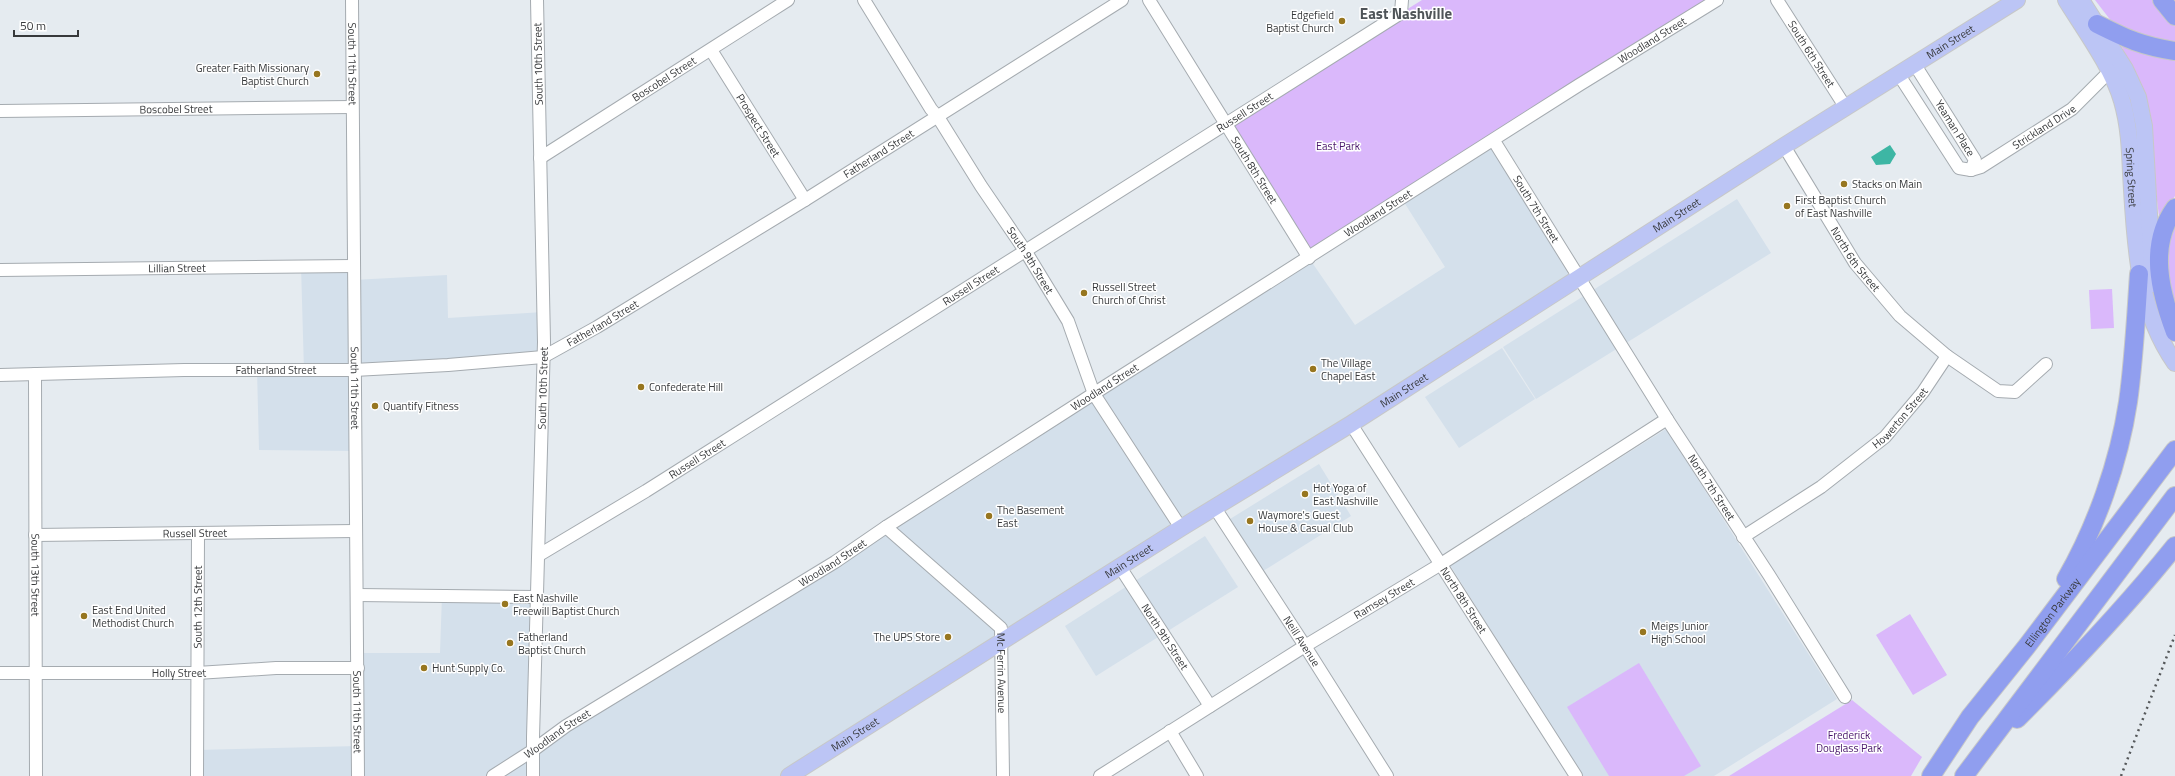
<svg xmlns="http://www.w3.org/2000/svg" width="2175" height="776" font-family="'Titillium Web',sans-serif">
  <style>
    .built { fill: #d4e0eb }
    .green { fill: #dab8fb }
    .water { fill: #3db6a4 }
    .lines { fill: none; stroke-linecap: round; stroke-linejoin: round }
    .minor-casing { stroke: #a5abb0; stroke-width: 14 }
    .major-casing { stroke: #c7c8c8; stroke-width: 18 }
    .highway-casing { stroke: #c7c8c8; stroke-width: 20 }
    .minor { stroke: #fff; stroke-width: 12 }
    .major { stroke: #bcc5f5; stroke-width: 16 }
    .highway { stroke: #909eef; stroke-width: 18 }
    .rail { stroke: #55585a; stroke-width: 2.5; stroke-dasharray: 2 4; stroke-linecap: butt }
    .poi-dot { fill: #97761f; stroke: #fff; stroke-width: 1.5 }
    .labels { text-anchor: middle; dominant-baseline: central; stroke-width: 3; stroke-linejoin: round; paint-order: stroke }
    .poi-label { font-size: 11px; fill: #37393b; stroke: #fff; text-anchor: start }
    .street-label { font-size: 11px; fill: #37393b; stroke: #fff }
    .park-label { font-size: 11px; fill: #49166b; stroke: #fff }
    .district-label { font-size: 15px; font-weight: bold; fill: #4f5458; stroke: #fff }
  </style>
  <rect width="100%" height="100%" fill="#e5ebf0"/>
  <!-- built -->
  <g class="built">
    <polygon points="1494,141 1580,278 789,776 197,776 197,750 358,746 358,653 440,653 442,595 537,597 533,750 1309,258 1355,325 1445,267 1402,199"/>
    <polygon points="1737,199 1771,253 1536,399 1503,347"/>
    <polygon points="301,266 353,266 353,280 447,275 448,318 543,312 543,357 354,370 354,451 259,450 257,370 304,371"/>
    <polygon points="1502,348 1535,399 1459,448 1425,397"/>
    <polygon points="1666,429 1837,699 1714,776 1583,776 1450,565"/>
    <polygon points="1319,464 1351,516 1263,571 1230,519"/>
    <polygon points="1205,536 1238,587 1096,676 1065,626"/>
  </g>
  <!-- green -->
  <g class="green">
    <polygon points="1422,0 1718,0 1309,258 1226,122"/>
    <polygon points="2095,0 2154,0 2175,25 2175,46 2115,26"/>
    <polygon points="2119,41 2175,55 2175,196 2162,216 2159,216 2143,92"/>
    <polygon points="2175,220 2175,319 2164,285 2166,242"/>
    <polygon points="2112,289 2114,328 2091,329 2089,290"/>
    <polygon points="1910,614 1947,675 1913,695 1876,635"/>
    <polygon points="1639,663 1701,766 1684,776 1609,776 1567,707"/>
    <polygon points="1852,700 1922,757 1911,776 1729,776"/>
  </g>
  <!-- water -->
  <polygon class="water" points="1890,145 1896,154 1890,164 1876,165 1871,157"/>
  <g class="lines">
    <!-- minor casing -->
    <g class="minor-casing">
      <g id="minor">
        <path id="s1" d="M352,0L358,776"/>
        <path id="s2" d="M864,0L931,109L938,117L981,186L1026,252L1068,321L1094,394L1181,528"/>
        <path id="s3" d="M1149,0L1309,258"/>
        <path id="s4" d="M1777,0L1846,108"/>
        <path id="s5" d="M711,50L805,200"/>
        <polyline points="1899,75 1959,168 1971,170 1975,160 1915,65"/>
        <path id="s6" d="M0,111L352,107"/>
        <path id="s7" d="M1494,141L1667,419L1769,575L1845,697"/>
        <path id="s8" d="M1784,146L1855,263L1900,316L1947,356L1998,391L2015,392L2046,364"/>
        <path id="s9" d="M540,158L788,0"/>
        <path id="s10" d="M1971,170L1981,167L2072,109L2109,72"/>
        <path id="s11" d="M0,270L353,266"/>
        <path id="s12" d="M35,374L36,776"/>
        <path id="s13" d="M0,375L184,370H354L448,365L543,357L597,327L805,200L1122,0"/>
        <path id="s14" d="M1351,424L1576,776"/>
        <path id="s15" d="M1215,508L1305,646L1387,776"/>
        <path id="s16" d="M886,527L1001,628L1003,776"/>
        <path id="s17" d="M35,535L355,531"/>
        <path id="s18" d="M1743,537L1821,487L1885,437L1923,392L1947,356"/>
        <path id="s19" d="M539,555L646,491L1401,13L1402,0"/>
        <path id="s20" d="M1120,567L1210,706"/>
        <polyline points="357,595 537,597"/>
        <path id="s21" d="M0,673H197L276,668H358"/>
        <polyline points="1170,731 1197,776"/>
        <path id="s22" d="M197,776L198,534"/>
        <path id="s23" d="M493,776L532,751L566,726L835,562L886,527L1101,389L1579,85L1717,0"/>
        <path id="s24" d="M533,776V737L544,342L537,0"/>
        <path id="s25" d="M1100,776L1305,646L1441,564L1667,419"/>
      </g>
    </g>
    <!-- major casing -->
    <g class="major-casing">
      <g id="major">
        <path id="s26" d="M2066,0C2084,29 2113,69 2122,101C2129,125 2130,149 2131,173C2135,238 2136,308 2175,363"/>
        <polyline points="2081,0 2125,69 2138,97 2144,126 2153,284"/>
        <path id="s27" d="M789,776L1181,528L1351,424L1784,146L2017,0"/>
      </g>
    </g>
    <!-- highway casing -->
    <g class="highway-casing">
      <g id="highway">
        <polyline points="2162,0 2175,16"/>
        <path d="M2097,24C2127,39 2142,46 2175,51"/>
        <path d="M2175,208C2148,245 2160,292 2175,332"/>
        <path d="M2066,579C2096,527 2119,462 2128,402C2134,360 2136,316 2139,274"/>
        <path d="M2017,719C2072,664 2126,607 2175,546"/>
        <path id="s28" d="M1931,776L1970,717L2027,646L2175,450"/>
        <polyline points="1964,776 2175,496"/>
      </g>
    </g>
    <!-- minor -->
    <use href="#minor" class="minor"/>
    <!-- major -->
    <use href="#major" class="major"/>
    <!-- highway -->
    <use href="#highway" class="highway"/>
    <!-- rail -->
    <polyline class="rail" points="2121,776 2175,635"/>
  </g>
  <!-- markers -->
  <g class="poi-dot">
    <circle cx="1342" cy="21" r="4"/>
    <circle cx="317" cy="74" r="4"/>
    <circle cx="1844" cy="184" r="4"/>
    <circle cx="1787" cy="206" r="4"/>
    <circle cx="1084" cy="293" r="4"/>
    <circle cx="1313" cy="369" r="4"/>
    <circle cx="641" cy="387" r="4"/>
    <circle cx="375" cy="406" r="4"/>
    <circle cx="1305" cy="494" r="4"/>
    <circle cx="989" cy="516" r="4"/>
    <circle cx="1250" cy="521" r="4"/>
    <circle cx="505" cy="604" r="4"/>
    <circle cx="84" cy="616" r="4"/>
    <circle cx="1643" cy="632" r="4"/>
    <circle cx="948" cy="637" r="4"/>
    <circle cx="510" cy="643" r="4"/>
    <circle cx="424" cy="668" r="4"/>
  </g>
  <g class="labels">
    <!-- poi labels -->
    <g class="poi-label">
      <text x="1334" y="15" text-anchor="end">Edgefield<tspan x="1334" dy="13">Baptist Church</tspan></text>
      <text x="309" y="68" text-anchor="end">Greater Faith Missionary<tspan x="309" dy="13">Baptist Church</tspan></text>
      <text x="1852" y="184">Stacks on Main</text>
      <text x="1795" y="200">First Baptist Church<tspan x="1795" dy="13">of East Nashville</tspan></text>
      <text x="1092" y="287">Russell Street<tspan x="1092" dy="13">Church of Christ</tspan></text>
      <text x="1321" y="363">The Village<tspan x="1321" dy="13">Chapel East</tspan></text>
      <text x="649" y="387">Confederate Hill</text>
      <text x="383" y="406">Quantify Fitness</text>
      <text x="1313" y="488">Hot Yoga of<tspan x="1313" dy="13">East Nashville</tspan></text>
      <text x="997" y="510">The Basement<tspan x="997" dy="13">East</tspan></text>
      <text x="1258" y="515">Waymore's Guest<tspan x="1258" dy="13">House &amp; Casual Club</tspan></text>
      <text x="513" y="598">East Nashville<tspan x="513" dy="13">Freewill Baptist Church</tspan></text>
      <text x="92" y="610">East End United<tspan x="92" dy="13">Methodist Church</tspan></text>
      <text x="1651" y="626">Meigs Junior<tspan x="1651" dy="13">High School</tspan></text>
      <text x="518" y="637">Fatherland<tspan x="518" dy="13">Baptist Church</tspan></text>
      <text x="940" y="637" text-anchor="end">The UPS Store</text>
      <text x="432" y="668">Hunt Supply Co.</text>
    </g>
    <!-- street labels -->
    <g class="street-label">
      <text stroke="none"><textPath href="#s23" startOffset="1373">Woodland Street</textPath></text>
      <text stroke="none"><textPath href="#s27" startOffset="1374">Main Street</textPath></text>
      <text stroke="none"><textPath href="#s4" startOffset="64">South 6th Street</textPath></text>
      <text stroke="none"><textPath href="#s1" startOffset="64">South 11th Street</textPath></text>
      <text transform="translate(538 64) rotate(-91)">South 10th Street</text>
      <text stroke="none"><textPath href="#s9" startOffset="147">Boscobel Street</textPath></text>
      <text stroke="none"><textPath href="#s6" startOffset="176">Boscobel Street</textPath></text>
      <text stroke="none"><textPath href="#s19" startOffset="833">Russell Street</textPath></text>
      <text stroke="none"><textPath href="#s5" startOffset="89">Prospect Street</textPath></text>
      <text stroke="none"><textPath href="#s10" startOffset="85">Strickland Drive</textPath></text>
      <text transform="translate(1955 128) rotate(58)">Yeaman Place</text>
      <text stroke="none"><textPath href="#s13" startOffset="936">Fatherland Street</textPath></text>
      <text stroke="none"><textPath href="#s3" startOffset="200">South 8th Street</textPath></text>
      <text stroke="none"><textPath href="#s26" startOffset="193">Spring Street</textPath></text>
      <text stroke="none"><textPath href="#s7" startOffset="80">South 7th Street</textPath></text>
      <text stroke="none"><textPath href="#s23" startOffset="1049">Woodland Street</textPath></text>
      <text stroke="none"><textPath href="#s27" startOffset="1050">Main Street</textPath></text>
      <text stroke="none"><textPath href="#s8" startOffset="134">North 6th Street</textPath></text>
      <text stroke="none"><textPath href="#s2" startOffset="309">South 9th Street</textPath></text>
      <text stroke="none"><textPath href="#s11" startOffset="177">Lillian Street</textPath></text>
      <text stroke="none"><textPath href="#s19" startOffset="509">Russell Street</textPath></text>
      <text stroke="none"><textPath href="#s13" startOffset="612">Fatherland Street</textPath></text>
      <text stroke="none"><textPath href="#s13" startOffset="276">Fatherland Street</textPath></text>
      <text stroke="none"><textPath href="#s23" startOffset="725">Woodland Street</textPath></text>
      <text stroke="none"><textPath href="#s1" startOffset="388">South 11th Street</textPath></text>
      <text stroke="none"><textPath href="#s24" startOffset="388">South 10th Street</textPath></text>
      <text stroke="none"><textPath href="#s27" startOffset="726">Main Street</textPath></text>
      <text stroke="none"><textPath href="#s18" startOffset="198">Howerton Street</textPath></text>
      <text stroke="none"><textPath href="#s19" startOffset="185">Russell Street</textPath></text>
      <text stroke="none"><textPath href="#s7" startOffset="409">North 7th Street</textPath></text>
      <text stroke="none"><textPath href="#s17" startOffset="160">Russell Street</textPath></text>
      <text stroke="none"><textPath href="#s27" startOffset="402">Main Street</textPath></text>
      <text stroke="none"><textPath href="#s23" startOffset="401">Woodland Street</textPath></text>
      <text stroke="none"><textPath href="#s12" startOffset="201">South 13th Street</textPath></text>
      <text stroke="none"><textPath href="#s25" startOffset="335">Ramsey Street</textPath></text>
      <text stroke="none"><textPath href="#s14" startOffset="209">North 8th Street</textPath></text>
      <text stroke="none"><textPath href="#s22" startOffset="169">South 12th Street</textPath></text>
      <text stroke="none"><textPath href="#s28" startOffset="204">Ellington Parkway</textPath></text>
      <text stroke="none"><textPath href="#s20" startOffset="83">North 9th Street</textPath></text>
      <text stroke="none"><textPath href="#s15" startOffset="159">Neill Avenue</textPath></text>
      <text stroke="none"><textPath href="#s21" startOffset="179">Holly Street</textPath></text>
      <text stroke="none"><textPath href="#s16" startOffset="198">Mc Ferrin Avenue</textPath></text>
      <text stroke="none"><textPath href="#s1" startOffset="712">South 11th Street</textPath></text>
      <text stroke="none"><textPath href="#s23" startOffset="77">Woodland Street</textPath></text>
      <text stroke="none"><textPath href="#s27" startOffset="78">Main Street</textPath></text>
    </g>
    <!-- park labels -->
    <g class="park-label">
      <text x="1338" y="146">East Park</text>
      <text x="1849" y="735">Frederick<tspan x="1849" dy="13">Douglass Park</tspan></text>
    </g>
    <!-- district labels -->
    <g class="district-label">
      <text x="1406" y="13">East Nashville</text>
    </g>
  </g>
  <!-- scale -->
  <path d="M14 30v6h64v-6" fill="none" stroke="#37393b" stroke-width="2"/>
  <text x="20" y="30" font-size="12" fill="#37393b" stroke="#ffffff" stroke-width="3" paint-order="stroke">50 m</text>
</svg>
